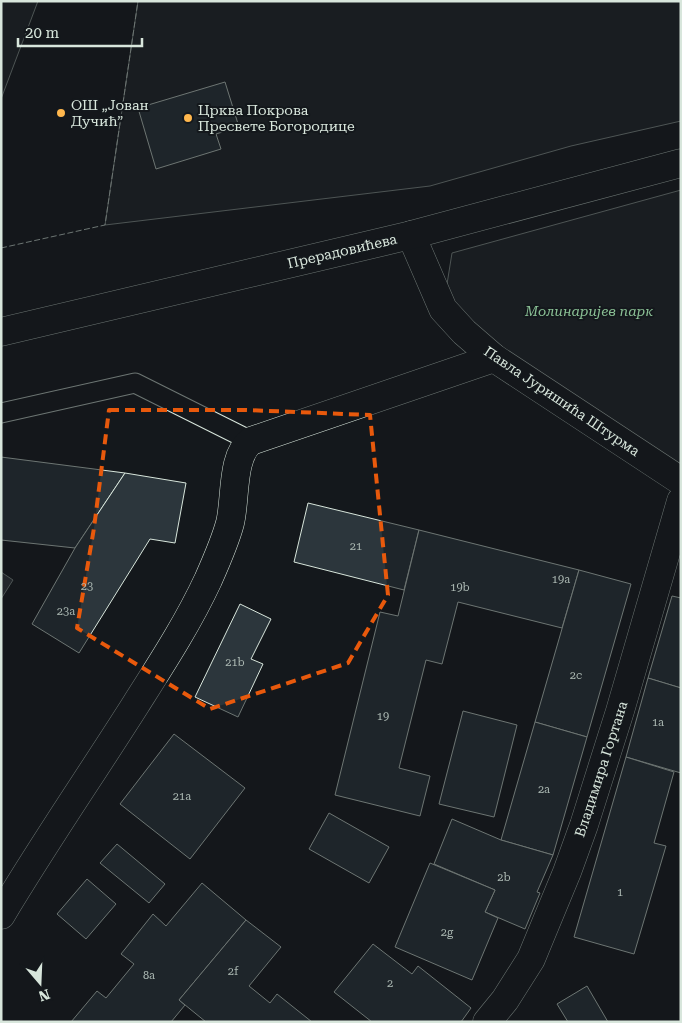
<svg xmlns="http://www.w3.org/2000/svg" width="682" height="1023" font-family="'Roboto Serif',serif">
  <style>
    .green { fill: #202428; stroke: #939e99 }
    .water { fill: #363b3e; stroke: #939e99 }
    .building { fill: #2c363c; stroke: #d8e6dc }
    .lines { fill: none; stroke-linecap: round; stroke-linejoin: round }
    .service-casing { stroke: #d8e6dc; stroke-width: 21 }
    .minor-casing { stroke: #d8e6dc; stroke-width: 29 }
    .secondary-casing { stroke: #d8e6dc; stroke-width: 29 }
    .service { stroke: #14181c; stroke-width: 19 }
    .minor { stroke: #14181c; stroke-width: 28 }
    .secondary { stroke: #14181c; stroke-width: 28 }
    .fence { stroke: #d8e6dc; stroke-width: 1; stroke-dasharray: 6 2.5; stroke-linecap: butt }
    .marked { fill: none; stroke: #e8590c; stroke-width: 4; stroke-dasharray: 10 6; stroke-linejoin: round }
    .poi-dot { fill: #ffb74d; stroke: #14181c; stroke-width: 2 }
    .labels { text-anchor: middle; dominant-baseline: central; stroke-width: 4; stroke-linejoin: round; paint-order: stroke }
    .number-label { font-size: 11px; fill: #adbab4 }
    .poi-label { font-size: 14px; fill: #d8e6dc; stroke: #14181c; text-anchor: start }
    .street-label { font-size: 14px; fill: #d8e6dc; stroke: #14181c }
    .park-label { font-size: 14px; font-style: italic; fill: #8ac095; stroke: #14181c }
  </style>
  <rect width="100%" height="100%" fill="#14181c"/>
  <!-- green -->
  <g class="green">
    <polygon points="1,1 38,1 1,99"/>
    <polygon points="138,1 681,1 681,121 571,146 430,186 105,225"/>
    <polygon points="681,190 681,481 443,309 452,253"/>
  </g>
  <!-- water -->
  <polygon class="water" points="1,572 13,580 1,599"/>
  <!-- building -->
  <g class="building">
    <polygon points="225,82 239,127 216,134 221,149 156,169 138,108"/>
    <polygon points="1,457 125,473 75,548 1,540"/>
    <polygon points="125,473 186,483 175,543 150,539 79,653 32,624 75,548"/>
    <polygon points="308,503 419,530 404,590 294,562"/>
    <polygon points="419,530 579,570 562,628 458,602 442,664 426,660 399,768 430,776 420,816 335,795 380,612 398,616"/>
    <polygon points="579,570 631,584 587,737 535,722"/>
    <polygon points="672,596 681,598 681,688 648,678"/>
    <polygon points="240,604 271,619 251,659 263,664 238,717 195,697"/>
    <polygon points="648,678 681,688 681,773 626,757"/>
    <polygon points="463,711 517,725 494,817 439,804"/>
    <polygon points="535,722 587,737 553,855 501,840"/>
    <polygon points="174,734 245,788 190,859 120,804"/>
    <polygon points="626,757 674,772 654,843 666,846 634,954 574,937"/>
    <polygon points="329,813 389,847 369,883 309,849"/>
    <polygon points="452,819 501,840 553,855 537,892 540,893 525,929 485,912 495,890 434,864"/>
    <polygon points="117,844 165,884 149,903 100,863"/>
    <polygon points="430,863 495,890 485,912 498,918 472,980 395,947"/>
    <polygon points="87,879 116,904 86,939 57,914"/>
    <polygon points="202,883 246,920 179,1000 185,1005 171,1022 71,1022 97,991 106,998 134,964 121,954 153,914 166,926"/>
    <polygon points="246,920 281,947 249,986 270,1003 277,994 312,1022 206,1022 179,1000"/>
    <polygon points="373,944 412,974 418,966 471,1008 461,1022 372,1022 334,992"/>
    <polygon points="587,986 608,1022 568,1022 557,1004"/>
  </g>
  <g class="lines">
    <!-- service casing -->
    <g class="service-casing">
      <polyline id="service" points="1,413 135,383 251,441"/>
    </g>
    <!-- minor casing -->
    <g class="minor-casing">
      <g id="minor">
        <polyline points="411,235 443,309 464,332 494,358 681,481"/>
        <path d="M1,915C44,843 91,775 136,704C162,663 188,623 208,580C216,562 225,542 230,523C236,499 231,456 251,441L494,358"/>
        <polyline points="487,1022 505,1000 531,959 567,872 584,825 620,711 681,501"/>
      </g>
    </g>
    <!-- secondary casing -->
    <g class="secondary-casing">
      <polyline id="secondary" points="1,332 411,235 681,163"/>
    </g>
    <!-- service -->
    <use href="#service" class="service"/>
    <!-- minor -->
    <use href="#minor" class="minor"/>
    <!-- secondary -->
    <use href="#secondary" class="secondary"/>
    <!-- fence -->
    <polyline class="fence" points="1,248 105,225 138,1"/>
  </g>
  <!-- marked area -->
  <path d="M0 0H682V1023H0ZM109,410H246L370,415L388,595L348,663L210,709L77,628L94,528Z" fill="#14181c" fill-opacity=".55" fill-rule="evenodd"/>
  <path class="marked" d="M109,410H246L370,415L388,595L348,663L210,709L77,628L94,528Z"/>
  <!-- markers -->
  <g class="poi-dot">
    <circle cx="61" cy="113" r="5"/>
    <circle cx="188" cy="118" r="5"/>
  </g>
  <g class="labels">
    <!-- number labels -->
    <g class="number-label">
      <text x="356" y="546">21</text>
      <text x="561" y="579">19a</text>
      <text x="87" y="586">23</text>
      <text x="460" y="587">19b</text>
      <text x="66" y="611">23a</text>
      <text x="235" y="662">21b</text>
      <text x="576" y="675">2c</text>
      <text x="383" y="716">19</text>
      <text x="658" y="722">1a</text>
      <text x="544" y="789">2a</text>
      <text x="182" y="796">21a</text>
      <text x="504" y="877">2b</text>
      <text x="620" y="892">1</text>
      <text x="447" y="932">2g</text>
      <text x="233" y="971">2f</text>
      <text x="149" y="975">8a</text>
      <text x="390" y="983">2</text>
    </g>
    <!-- poi labels -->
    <g class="poi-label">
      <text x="71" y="105">ОШ „Јован<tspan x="71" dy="16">Дучић”</tspan></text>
      <text x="198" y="110">Црква Покрова<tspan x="198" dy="16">Пресвете Богородице</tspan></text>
    </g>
    <!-- street labels -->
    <g class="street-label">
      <text transform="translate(342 251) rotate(-13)">Прерадовићева</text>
      <text transform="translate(562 401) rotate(34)">Павла Јуришића Штурма</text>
      <text transform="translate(601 769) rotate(-72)">Владимира Гортана</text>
    </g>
    <!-- park labels -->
    <g class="park-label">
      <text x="589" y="311">Молинаријев парк</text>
    </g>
  </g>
  <!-- border -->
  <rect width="682" height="1023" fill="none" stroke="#d8e6dc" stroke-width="5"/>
  <!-- north arrow -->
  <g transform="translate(40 983) rotate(161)" stroke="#14181c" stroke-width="4" paint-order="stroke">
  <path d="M0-4L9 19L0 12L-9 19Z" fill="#d8e6dc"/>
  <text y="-8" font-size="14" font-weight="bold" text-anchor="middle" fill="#d8e6dc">N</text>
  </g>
  <!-- scale -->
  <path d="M18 38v8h124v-8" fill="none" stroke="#d8e6dc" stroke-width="2.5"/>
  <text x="25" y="38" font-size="15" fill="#d8e6dc" stroke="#14181c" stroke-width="4" paint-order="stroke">20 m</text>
</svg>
